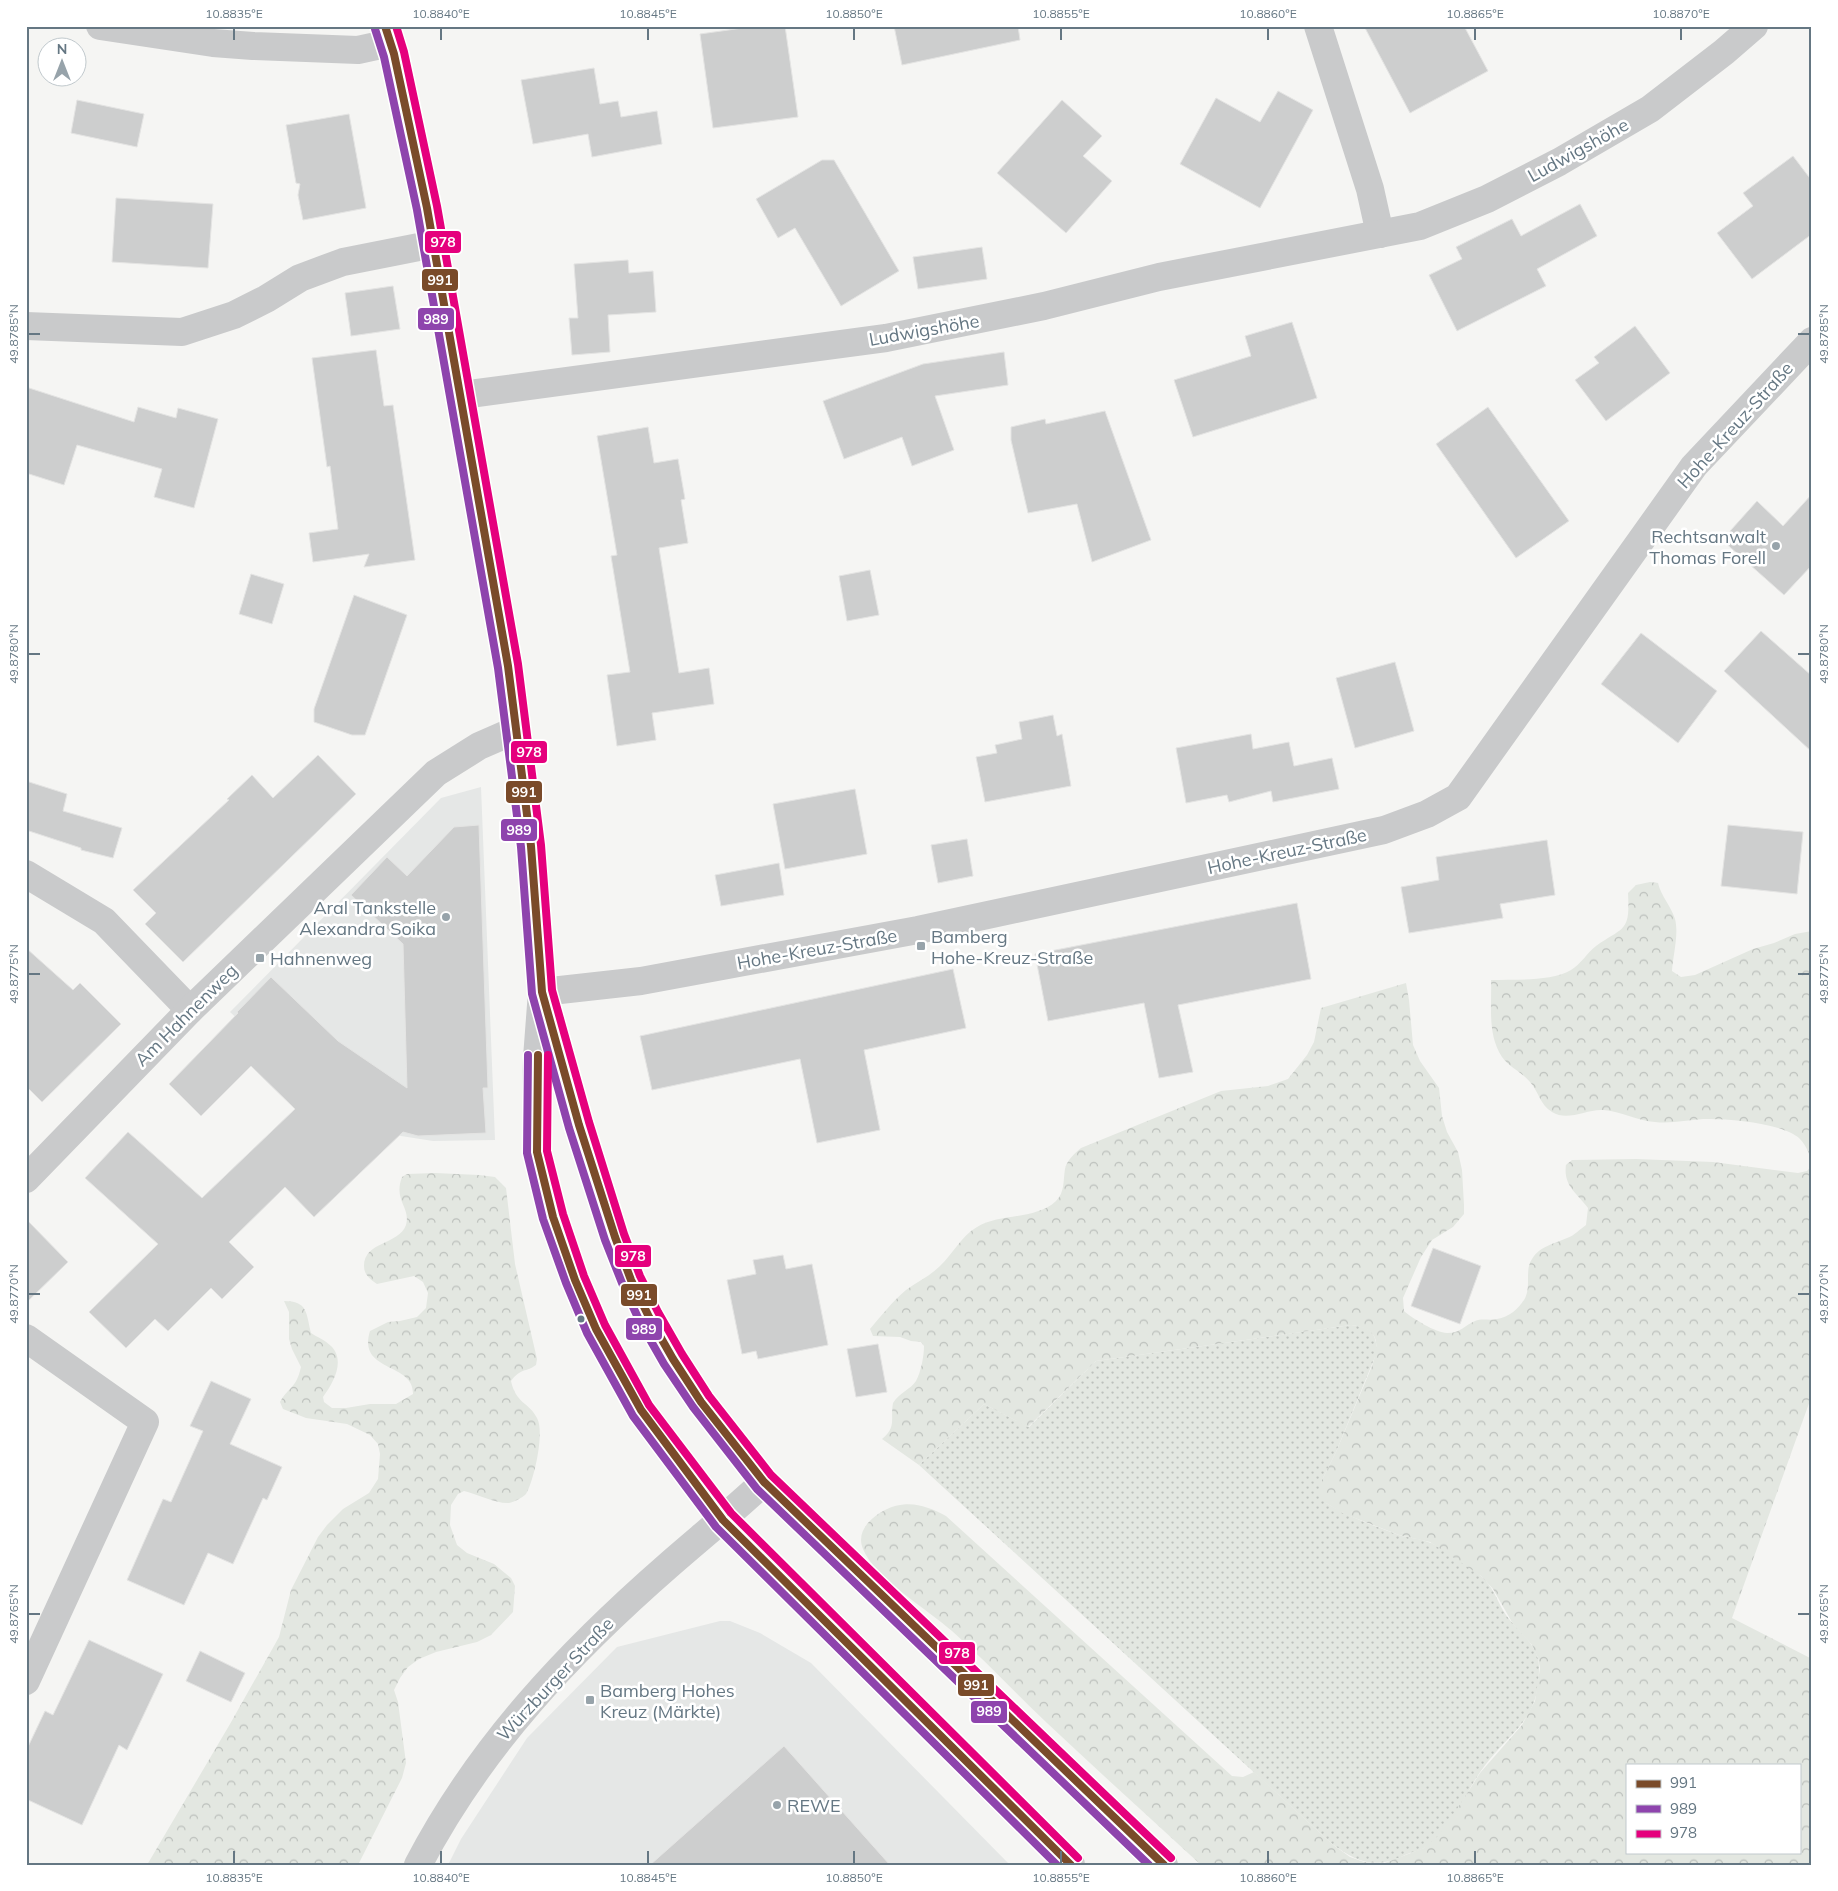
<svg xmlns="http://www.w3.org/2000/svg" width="1838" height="1891" font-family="Mulish,sans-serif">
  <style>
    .built { fill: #e5e7e6 }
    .grass { fill: url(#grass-dots) }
    .forest { fill: url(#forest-crowns); fill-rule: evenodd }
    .building { fill: #cdcece; stroke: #e4e4e3 }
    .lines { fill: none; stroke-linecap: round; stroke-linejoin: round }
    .minor { stroke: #c9cacb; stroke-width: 28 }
    .tertiary { stroke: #c9cacb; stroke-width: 28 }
    .bus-1-casing { stroke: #fff; stroke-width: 11 }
    .bus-2-casing { stroke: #fff; stroke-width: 11 }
    .bus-3-casing { stroke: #fff; stroke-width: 11 }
    .bus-1 { stroke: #7a4b2a; stroke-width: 8 }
    .bus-2 { stroke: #8e44ad; stroke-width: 8 }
    .bus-3 { stroke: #e5007d; stroke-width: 8 }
    .ticks { fill: none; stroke: #657783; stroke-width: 2 }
    .poi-dot { fill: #97a3aa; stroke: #fff; stroke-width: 2 }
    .bus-dot { fill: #657783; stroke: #fff; stroke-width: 2 }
    .labels { text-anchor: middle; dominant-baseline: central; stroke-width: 5; stroke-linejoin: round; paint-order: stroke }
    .street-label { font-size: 18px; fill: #657783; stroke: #fff }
    .poi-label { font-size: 18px; fill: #657783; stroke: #fff; text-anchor: start }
    .line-badge { stroke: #fff; stroke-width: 2 }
    .badge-label { font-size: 14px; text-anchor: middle; font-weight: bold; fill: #fff }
    .neatline { fill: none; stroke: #657783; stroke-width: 2 }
    .ticks-label { font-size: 12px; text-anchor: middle; fill: #657783 }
  </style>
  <defs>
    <pattern id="grass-dots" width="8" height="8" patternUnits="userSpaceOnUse" patternTransform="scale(1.25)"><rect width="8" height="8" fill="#e3e7e1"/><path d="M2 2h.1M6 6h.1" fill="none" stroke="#bcc0bc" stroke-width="1.8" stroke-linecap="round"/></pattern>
    <pattern id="forest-crowns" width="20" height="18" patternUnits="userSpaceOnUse" patternTransform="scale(1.25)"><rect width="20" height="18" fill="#e3e7e1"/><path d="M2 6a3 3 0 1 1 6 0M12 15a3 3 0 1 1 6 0" fill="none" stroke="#bcc0bc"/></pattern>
  </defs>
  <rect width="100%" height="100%" fill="#f5f5f3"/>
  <!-- built -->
  <g class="built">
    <polygon points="481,787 495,1140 433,1141 401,1136 363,1123 296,1073 230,1012 441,798"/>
    <polygon points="720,1621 730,1621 760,1633 811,1663 1010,1865 448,1865 461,1839 527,1738 617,1647"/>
  </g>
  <!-- grass -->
  <path class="grass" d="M1351,1325C1371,1327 1376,1332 1377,1352L1336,1452L1321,1482L1326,1503C1349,1517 1374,1526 1399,1535C1408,1538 1419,1538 1428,1542C1437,1544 1475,1570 1482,1577C1493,1587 1497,1600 1504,1612C1516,1631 1540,1644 1539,1669C1539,1720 1513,1729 1486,1764C1465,1791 1454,1827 1426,1847C1420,1851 1411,1852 1405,1855C1375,1870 1357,1862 1332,1844L919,1465L984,1404L1029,1427L1096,1361Z"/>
  <!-- forest -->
  <g class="forest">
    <path d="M1650,882L1658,883C1661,896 1671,906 1675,919C1679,934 1673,955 1672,971L1681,977L1695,975L1753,949L1774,943L1795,934L1812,931V1395L1732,1618L1812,1659V1865H1201C1150,1818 1098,1771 1047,1723C1015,1693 985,1660 952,1631C928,1610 874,1577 863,1549C854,1528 878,1511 895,1506C914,1501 929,1507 946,1516L1232,1776L1243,1777L1254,1772L1332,1844L1350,1857L1364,1862L1382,1864L1424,1848L1438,1836L1459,1806L1480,1773L1522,1725L1535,1701L1540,1668L1538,1658L1532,1645L1513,1624L1493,1589L1481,1576L1430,1542L1399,1535L1342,1513L1326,1503L1320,1496L1321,1482L1336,1452L1372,1366C1380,1343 1379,1328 1351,1325L1096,1361L1028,1427L984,1404L919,1465L882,1439C897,1427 890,1419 893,1403C899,1393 911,1389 916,1381C921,1372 924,1356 924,1346L921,1342L911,1341L900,1337L873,1336L870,1329C882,1315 891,1303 906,1290C917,1282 930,1276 940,1266C953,1254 961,1236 977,1227C1000,1213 1036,1220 1056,1201C1065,1192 1063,1181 1065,1169C1067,1160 1074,1154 1081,1148L1221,1091L1268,1086L1288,1079L1307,1055L1314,1042L1321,1008L1406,983L1409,1000L1413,1045L1420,1061L1439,1088L1442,1116L1447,1132L1458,1152L1462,1170L1464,1205V1214L1453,1227L1432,1240L1421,1257L1403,1298L1404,1311C1412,1318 1436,1333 1447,1333C1461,1333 1465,1325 1475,1321C1482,1318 1490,1321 1497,1319C1509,1317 1518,1309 1524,1300C1532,1287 1524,1271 1532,1259C1540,1246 1554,1244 1567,1238C1574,1236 1580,1229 1586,1225L1588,1208C1577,1193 1563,1186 1566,1165L1572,1160L1636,1159L1713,1162L1798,1173L1807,1171L1812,1165C1810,1155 1807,1146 1799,1138C1782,1123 1726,1118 1703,1119C1687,1120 1671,1124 1655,1122C1637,1121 1621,1111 1603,1110C1586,1109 1568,1122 1552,1112C1540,1105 1539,1092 1530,1082C1523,1073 1509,1067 1502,1057C1487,1034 1492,1006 1491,980C1514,979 1550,982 1571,970C1581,964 1587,953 1596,946C1625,926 1630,932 1628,893L1636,885ZM1627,1765H1799V1852H1627Z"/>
    <path d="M435,1173L479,1175L495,1177L506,1188L515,1264L537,1359L536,1365C525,1373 522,1367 511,1381C516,1404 529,1402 537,1418C545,1432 534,1481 526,1494C522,1498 514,1502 509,1503C497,1504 476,1494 464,1491L458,1494L451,1505L450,1525L457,1545L467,1553L494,1564L511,1578L515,1586L513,1612L491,1635L477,1642L436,1652L419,1659L408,1667L400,1678L394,1690L398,1702L406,1763L402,1778L358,1865H147L230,1724L279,1637L291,1590L318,1537L327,1525L343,1509L369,1493L378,1479L380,1454L378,1444L370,1435L347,1424L306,1418L283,1409L280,1402C289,1386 296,1389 301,1367L292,1349L289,1339V1312L284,1301C308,1301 306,1313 311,1333C317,1337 325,1340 331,1346C346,1361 333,1383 323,1397L324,1402L332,1408H346L370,1404H396L413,1394C414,1362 357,1373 370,1331L388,1322L400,1321L417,1317L426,1308L428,1293L423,1282L414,1276L377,1284C370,1279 364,1275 364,1266C364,1241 399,1245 406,1225C411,1207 393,1201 402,1177L407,1174Z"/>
  </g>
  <!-- building -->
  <g class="building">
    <polygon points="757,26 785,26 798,117 713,128 700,34"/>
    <polygon points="894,26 1018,26 1020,40 902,65"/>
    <polygon points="1364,26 1464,26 1488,71 1410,113"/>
    <polygon points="594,68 600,104 618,101 621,117 657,111 662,144 592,157 588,134 533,144 521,80"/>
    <polygon points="1278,91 1313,110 1260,208 1180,164 1216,98 1260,122"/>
    <polygon points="77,100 144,114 137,147 71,133"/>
    <polygon points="1062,100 1102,136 1083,156 1112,181 1066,233 997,173"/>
    <polygon points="349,114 366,208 303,220 298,195 300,184 296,183 286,125"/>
    <polygon points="1793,156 1812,181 1812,234 1752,279 1717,233 1753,206 1743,193"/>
    <polygon points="822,160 834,160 899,271 841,306 795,228 778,238 756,199"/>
    <polygon points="116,198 213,204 208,268 112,262"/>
    <polygon points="1580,204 1597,236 1537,269 1546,286 1457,331 1429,275 1462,259 1456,247 1512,219 1521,236"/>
    <polygon points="982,247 987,279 918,289 913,257"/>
    <polygon points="628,260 629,273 653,271 656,312 608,315 610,352 572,355 569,318 578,318 574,264"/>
    <polygon points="393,286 400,329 351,336 345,293"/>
    <polygon points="1292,322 1317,398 1193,437 1174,380 1251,356 1245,336"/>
    <polygon points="1635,326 1670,373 1606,421 1575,380 1599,363 1594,357"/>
    <polygon points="376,350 384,406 393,405 415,560 364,567 369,554 313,562 309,533 338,529 330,466 327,467 312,358"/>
    <polygon points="1004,352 1008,385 935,396 954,450 912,466 902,437 844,459 823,401 923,364"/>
    <polygon points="26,387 134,422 138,407 176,418 178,408 218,419 194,508 154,497 162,469 77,445 64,485 26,473"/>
    <polygon points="1488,407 1569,521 1516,558 1436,444"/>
    <polygon points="1105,411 1151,540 1092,562 1077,504 1028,513 1011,440 1011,427 1045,419 1046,424"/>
    <polygon points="648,427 654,463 678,459 685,499 681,500 688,543 659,548 679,673 709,668 714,704 652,713 656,740 617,746 607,675 630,672 611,556 617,555 597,436"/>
    <polygon points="1812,494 1812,565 1784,595 1722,540 1757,501 1783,526"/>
    <polygon points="870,570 879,615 847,621 839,576"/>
    <polygon points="251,574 284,584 272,624 239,614"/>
    <polygon points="354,595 407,615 365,735 352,735 314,722 314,709"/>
    <polygon points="1761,631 1812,676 1812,752 1724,671"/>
    <polygon points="1641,633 1717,691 1678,743 1601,684"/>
    <polygon points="1395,662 1414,731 1355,748 1336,678"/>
    <polygon points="1053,715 1057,736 1062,734 1071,786 985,802 976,757 997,753 995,745 1022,739 1019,722"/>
    <polygon points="1251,734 1253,749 1289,742 1294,766 1332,758 1339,789 1273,802 1271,791 1229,802 1227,795 1186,803 1176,748"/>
    <polygon points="318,755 356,794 183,962 145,924 156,913 133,890 229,800 227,799 252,775 273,798"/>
    <polygon points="26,781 67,794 63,811 122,828 113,858 81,850 81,848 26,830"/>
    <polygon points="855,789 867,854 785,869 773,804"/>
    <polygon points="479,825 488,1088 483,1088 486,1133 418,1136 403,1132 314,1217 285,1187 229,1242 254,1267 222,1299 211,1288 168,1331 155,1319 126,1348 89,1312 158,1244 85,1178 128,1132 202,1198 295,1109 251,1066 201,1116 169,1084 238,1013 237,1012 271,977 338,1041 407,1088 403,944 351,895 387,857 407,876 454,827"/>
    <polygon points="1728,825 1803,832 1797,894 1721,886"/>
    <polygon points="967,839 973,876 938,883 931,845"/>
    <polygon points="1547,840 1555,895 1500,904 1503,918 1409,933 1401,887 1439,880 1436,857"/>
    <polygon points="779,863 784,895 721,906 715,875"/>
    <polygon points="1297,903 1311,979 1178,1005 1193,1072 1159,1078 1144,1003 1048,1021 1035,954"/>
    <polygon points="26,948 73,990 80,983 121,1024 42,1102 26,1086"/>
    <polygon points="953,969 966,1028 864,1050 880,1130 817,1143 800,1059 652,1090 640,1036"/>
    <polygon points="26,1219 68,1262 26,1303"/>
    <polygon points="1433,1248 1481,1266 1460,1324 1411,1306"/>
    <polygon points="783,1255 786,1269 812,1264 828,1345 758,1359 756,1351 742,1354 727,1280 756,1274 753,1260"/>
    <polygon points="878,1344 887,1392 856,1397 847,1349"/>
    <polygon points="211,1381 251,1399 230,1444 282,1467 267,1500 263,1498 233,1564 208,1553 184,1605 127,1580 163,1499 171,1502 203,1431 190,1426"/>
    <polygon points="89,1640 163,1674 127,1750 119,1745 82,1825 26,1799 26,1751 45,1711 53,1715"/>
    <polygon points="200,1651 245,1673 231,1702 186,1681"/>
    <polygon points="784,1746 890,1865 650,1865"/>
  </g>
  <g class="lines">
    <!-- minor -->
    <g class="minor">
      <polyline points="100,26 213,43 253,46 358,50 390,43"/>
      <polyline points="1318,26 1370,189 1380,234"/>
      <polyline points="26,326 182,332 234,315 266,299 300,278 343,262 434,244"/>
      <polyline points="462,395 886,338 1044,306 1159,277 1420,226 1487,199 1559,162 1650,109 1724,52 1754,26"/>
      <polyline points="26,874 104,921 190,1010"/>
      <polyline points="542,992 641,981 918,930 1384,830 1427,814 1458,797 1694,466 1812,341"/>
      <polyline points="26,1179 190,1010 436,773 479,746 516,730"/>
      <polyline points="26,1338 145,1422 26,1681"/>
      <path d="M418,1865C480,1746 569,1652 670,1564C701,1537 733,1511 764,1482"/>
    </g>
    <!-- tertiary -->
    <g class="tertiary">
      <polyline points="385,26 394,54 427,208 508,666 531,846 542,992 536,1071 537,1152 553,1217 575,1280 596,1329 641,1410 723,1520 1071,1865"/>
      <polyline points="548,1012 579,1125 615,1237 631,1280 649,1317 673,1359 701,1402 764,1482 1164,1865"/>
    </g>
    <!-- bus-1 casing -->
    <g class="bus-1-casing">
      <g id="bus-1">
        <polyline points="385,26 394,54 427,208 508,666 531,846 542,992 579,1125 615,1237 631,1280 649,1317 673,1359 701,1402 764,1482 1164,1865"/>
        <polyline points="538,1055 537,1152 553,1217 575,1280 596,1329 641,1410 723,1520 1071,1865"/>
      </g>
    </g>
    <!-- bus-2 casing -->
    <g class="bus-2-casing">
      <g id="bus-2">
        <polyline points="375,29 384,57 417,210 498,668 521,847 532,994 569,1128 605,1240 622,1283 640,1322 664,1364 693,1407 757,1489 1149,1865"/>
        <polyline points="528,1055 527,1153 543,1219 566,1283 587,1333 633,1416 716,1527 1057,1865"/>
      </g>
    </g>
    <!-- bus-3 casing -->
    <g class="bus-3-casing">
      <g id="bus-3">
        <polyline points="396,26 404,52 437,206 518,664 541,845 552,990 589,1122 624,1234 640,1276 658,1312 682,1354 709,1396 771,1475 1171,1858"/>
        <polyline points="548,1055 547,1151 563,1214 584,1276 605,1325 649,1405 731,1513 1078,1858"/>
      </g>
    </g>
    <!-- bus-1 -->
    <use href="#bus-1" class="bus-1"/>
    <!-- bus-2 -->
    <use href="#bus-2" class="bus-2"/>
    <!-- bus-3 -->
    <use href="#bus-3" class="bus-3"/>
  </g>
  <!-- ticks -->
  <path class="ticks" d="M234,28V40M441,28V40M648,28V40M854,28V40M1061,28V40M1268,28V40M1475,28V40M1681,28V40M28,334H40M1798,334H1810M28,654H40M1798,654H1810M28,974H40M1798,974H1810M28,1294H40M1798,1294H1810M28,1614H40M1798,1614H1810M234,1851V1864M441,1851V1864M648,1851V1864M854,1851V1864M1061,1851V1864M1268,1851V1864M1475,1851V1864"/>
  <!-- markers -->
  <g class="poi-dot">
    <circle cx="1776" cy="546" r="5"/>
    <circle cx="446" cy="917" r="5"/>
    <rect x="916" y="941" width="10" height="10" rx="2.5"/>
    <rect x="255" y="953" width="10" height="10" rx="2.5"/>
    <rect x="585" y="1695" width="10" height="10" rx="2.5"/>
    <circle cx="777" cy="1805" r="5"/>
  </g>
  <circle class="bus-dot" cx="581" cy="1319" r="4.5"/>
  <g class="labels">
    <!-- street labels -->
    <g class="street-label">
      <text transform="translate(1578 150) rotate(-29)">Ludwigshöhe</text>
      <text transform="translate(924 330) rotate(-10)">Ludwigshöhe</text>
      <text transform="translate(1735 425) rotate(-48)">Hohe-Kreuz-Straße</text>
      <text transform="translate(1287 851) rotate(-12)">Hohe-Kreuz-Straße</text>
      <text transform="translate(817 949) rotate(-10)">Hohe-Kreuz-Straße</text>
      <text transform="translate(186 1015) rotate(-45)">Am Hahnenweg</text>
      <text transform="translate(555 1679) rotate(-47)">Würzburger Straße</text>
    </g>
    <!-- poi labels -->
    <g class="poi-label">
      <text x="1766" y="536" text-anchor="end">Rechtsanwalt<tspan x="1766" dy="21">Thomas Forell</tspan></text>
      <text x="436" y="907" text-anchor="end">Aral Tankstelle<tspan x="436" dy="21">Alexandra Soika</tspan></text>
      <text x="931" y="936">Bamberg<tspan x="931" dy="21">Hohe-Kreuz-Straße</tspan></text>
      <text x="270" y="958">Hahnenweg</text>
      <text x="600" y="1690">Bamberg Hohes<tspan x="600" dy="21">Kreuz (Märkte)</tspan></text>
      <text x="787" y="1805">REWE</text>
    </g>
  </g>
  <g class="line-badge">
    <rect x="424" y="230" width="38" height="24" rx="5" fill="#e5007d"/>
    <rect x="421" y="268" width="38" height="24" rx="5" fill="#7a4b2a"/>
    <rect x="417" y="307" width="38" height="24" rx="5" fill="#8e44ad"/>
    <rect x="510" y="740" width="38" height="24" rx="5" fill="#e5007d"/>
    <rect x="505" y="780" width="38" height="24" rx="5" fill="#7a4b2a"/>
    <rect x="500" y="818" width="38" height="24" rx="5" fill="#8e44ad"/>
    <rect x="614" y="1244" width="38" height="24" rx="5" fill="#e5007d"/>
    <rect x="620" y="1283" width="38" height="24" rx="5" fill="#7a4b2a"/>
    <rect x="625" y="1317" width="38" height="24" rx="5" fill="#8e44ad"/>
    <rect x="938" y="1641" width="38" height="24" rx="5" fill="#e5007d"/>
    <rect x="957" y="1673" width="38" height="24" rx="5" fill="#7a4b2a"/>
    <rect x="970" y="1700" width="38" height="24" rx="5" fill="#8e44ad"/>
  </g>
  <g class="badge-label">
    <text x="443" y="247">978</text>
    <text x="440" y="285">991</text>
    <text x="436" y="324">989</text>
    <text x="529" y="757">978</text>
    <text x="524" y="797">991</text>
    <text x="519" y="835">989</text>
    <text x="633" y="1261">978</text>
    <text x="639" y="1300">991</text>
    <text x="644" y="1334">989</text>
    <text x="957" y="1658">978</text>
    <text x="976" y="1690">991</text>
    <text x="989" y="1716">989</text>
  </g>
  <!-- border -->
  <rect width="1838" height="1891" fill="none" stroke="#ffffff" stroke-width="55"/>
  <!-- legend -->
  <rect x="1626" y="1764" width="175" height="90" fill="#ffffff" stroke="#c1c9cd"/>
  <rect x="1636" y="1780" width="25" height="8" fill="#7a4b2a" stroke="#c1c9cd"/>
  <text x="1670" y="1788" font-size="15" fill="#657783">991</text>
  <rect x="1636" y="1805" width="25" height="8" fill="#8e44ad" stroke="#c1c9cd"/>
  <text x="1670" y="1814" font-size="15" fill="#657783">989</text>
  <rect x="1636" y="1830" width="25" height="8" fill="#e5007d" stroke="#c1c9cd"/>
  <text x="1670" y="1838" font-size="15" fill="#657783">978</text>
  <!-- north arrow -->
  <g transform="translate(62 62)"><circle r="24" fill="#ffffff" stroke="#c1c9cd"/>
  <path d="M0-4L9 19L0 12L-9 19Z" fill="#97a3aa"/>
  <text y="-8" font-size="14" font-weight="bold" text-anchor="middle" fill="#657783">N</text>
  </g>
  <rect x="28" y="28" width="1782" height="1836" class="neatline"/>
  <g class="ticks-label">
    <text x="234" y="18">10.8835°E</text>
    <text x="441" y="18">10.8840°E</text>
    <text x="648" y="18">10.8845°E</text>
    <text x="854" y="18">10.8850°E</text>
    <text x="1061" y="18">10.8855°E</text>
    <text x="1268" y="18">10.8860°E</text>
    <text x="1475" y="18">10.8865°E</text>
    <text x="1681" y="18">10.8870°E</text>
    <text transform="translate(14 334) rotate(-90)" y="4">49.8785°N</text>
    <text transform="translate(1824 334) rotate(-90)" y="4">49.8785°N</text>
    <text transform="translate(14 654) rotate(-90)" y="4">49.8780°N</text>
    <text transform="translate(1824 654) rotate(-90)" y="4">49.8780°N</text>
    <text transform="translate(14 974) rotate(-90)" y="4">49.8775°N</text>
    <text transform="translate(1824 974) rotate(-90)" y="4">49.8775°N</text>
    <text transform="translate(14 1294) rotate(-90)" y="4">49.8770°N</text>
    <text transform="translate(1824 1294) rotate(-90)" y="4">49.8770°N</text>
    <text transform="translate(14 1614) rotate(-90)" y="4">49.8765°N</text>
    <text transform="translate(1824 1614) rotate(-90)" y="4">49.8765°N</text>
    <text x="234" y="1882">10.8835°E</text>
    <text x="441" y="1882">10.8840°E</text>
    <text x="648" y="1882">10.8845°E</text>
    <text x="854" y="1882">10.8850°E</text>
    <text x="1061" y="1882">10.8855°E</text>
    <text x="1268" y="1882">10.8860°E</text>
    <text x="1475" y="1882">10.8865°E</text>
  </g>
</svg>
